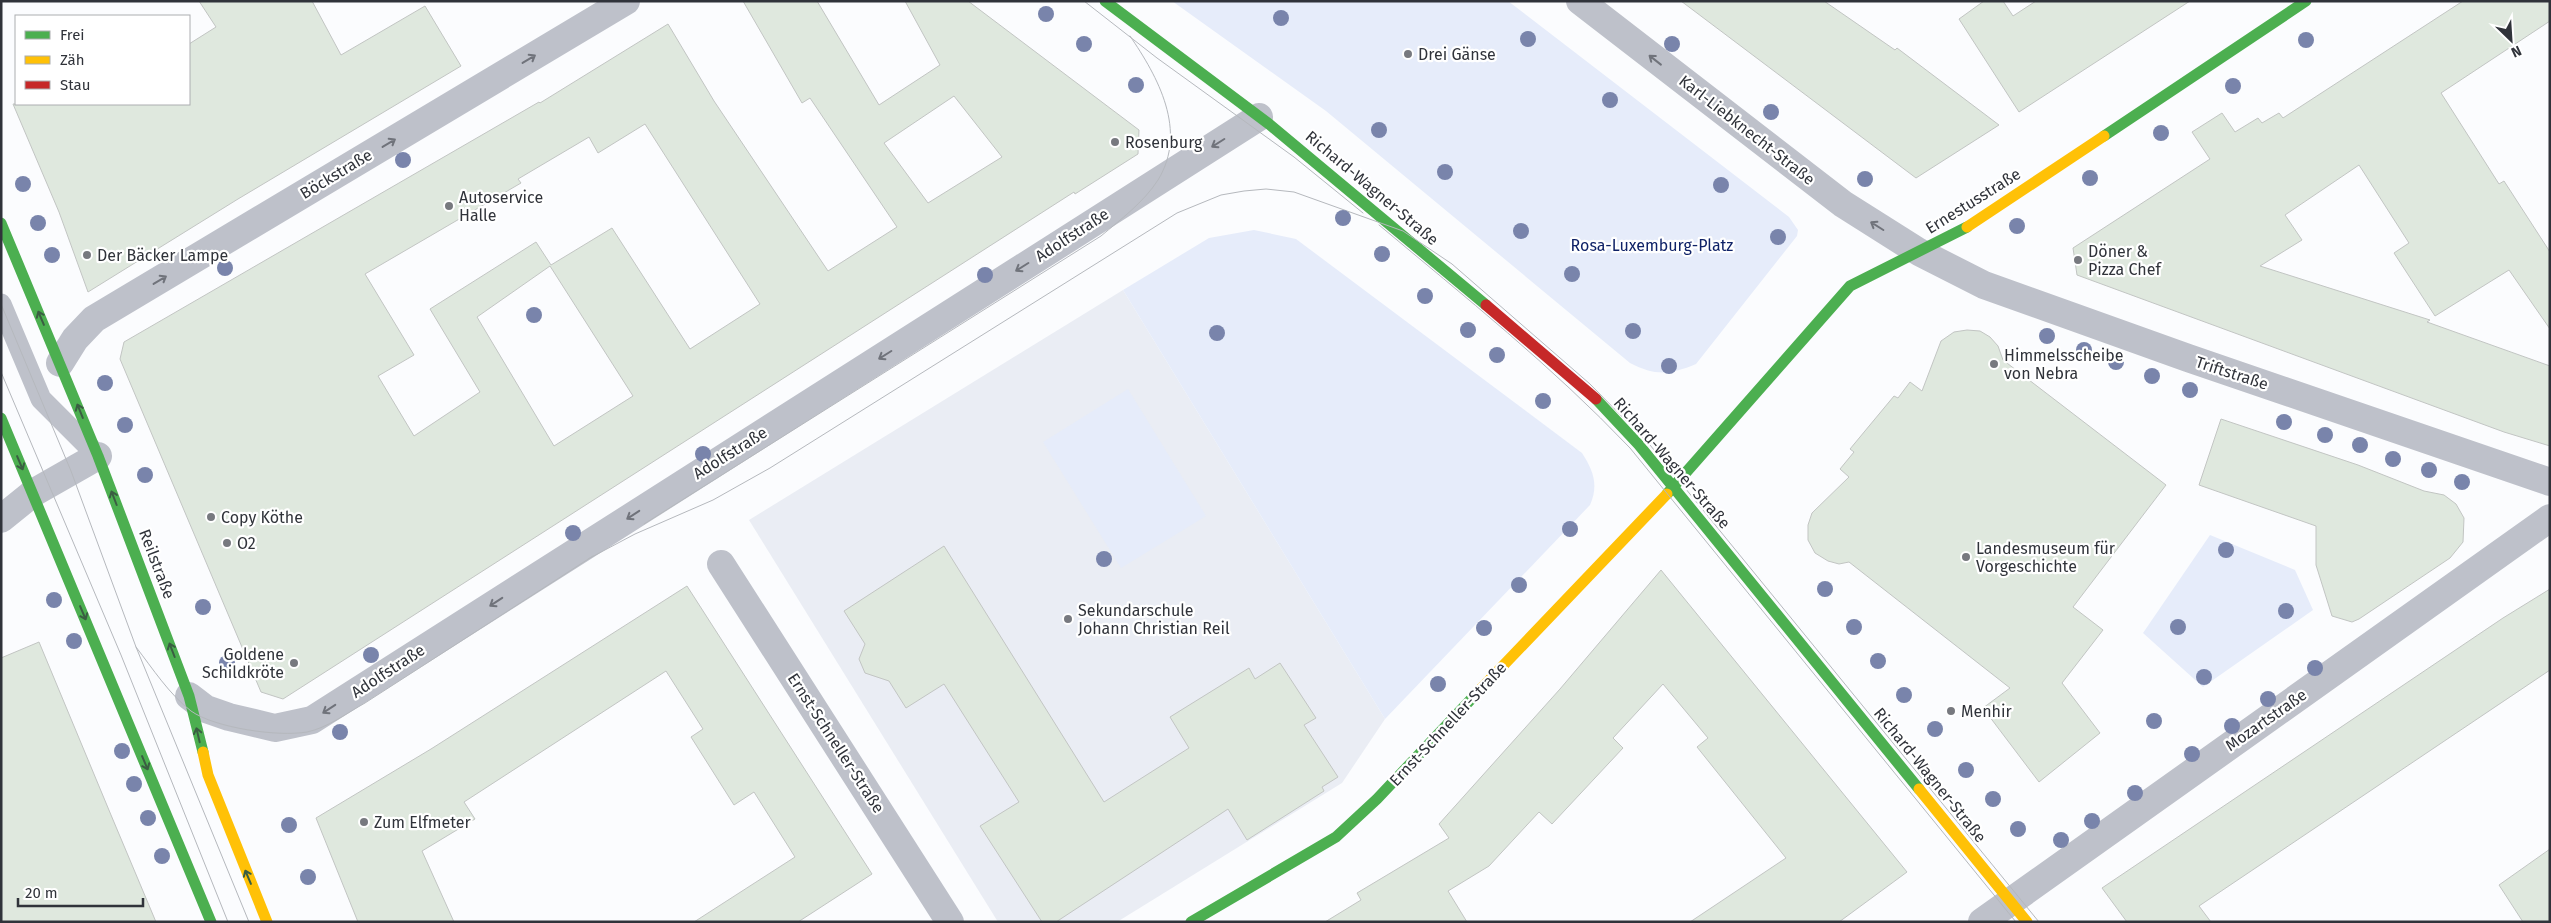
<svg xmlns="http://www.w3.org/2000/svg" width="2551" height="923" font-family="'Fira Sans',sans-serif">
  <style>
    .built { fill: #eaedf4 }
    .green { fill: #e6ecfa }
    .building { fill: #dfe8de; stroke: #c2c5c3; fill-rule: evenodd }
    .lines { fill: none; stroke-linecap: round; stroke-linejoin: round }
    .lane { stroke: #bec1ca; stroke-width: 21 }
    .street { stroke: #bec1ca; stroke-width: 28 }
    .fast { stroke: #4caf50; stroke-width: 11 }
    .slow { stroke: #ffc107; stroke-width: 11 }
    .jam { stroke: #c62828; stroke-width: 11 }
    .tram { stroke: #b5b8bd; stroke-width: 1 }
    .tree { fill: #7984ab }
    .oneway { stroke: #70737b }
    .oneway2 { stroke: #3a5e42 }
    .poi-dot { fill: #77797f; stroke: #fff; stroke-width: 2 }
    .labels { text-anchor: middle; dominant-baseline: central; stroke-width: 4.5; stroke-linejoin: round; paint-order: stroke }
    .poi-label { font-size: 16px; fill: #30333a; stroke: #fff; text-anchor: start }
    .street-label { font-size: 16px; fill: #30333a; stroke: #fff }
    .park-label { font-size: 16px; fill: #0f2267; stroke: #fff }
  </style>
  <rect width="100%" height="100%" fill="#fbfcfe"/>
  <!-- built -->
  <polygon class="built" points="1123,290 1385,719 1342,783 1117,922 998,922 749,520"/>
  <!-- green -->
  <g class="green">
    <path d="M1172,1H1508L1789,217L1798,230L1797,236L1696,364C1670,375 1655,376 1630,363L1326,111Z"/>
    <path d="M1254,230L1296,239L1582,453C1593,470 1599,485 1590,505L1385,719L1123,290L1209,238Z"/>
    <polygon points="1128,389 1206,516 1121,568 1043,442"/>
    <polygon points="2210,535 2295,570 2313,610 2203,687 2143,633"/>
  </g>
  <!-- building -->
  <g class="building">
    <polygon points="199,1 312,1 341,55 425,6 461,66 238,199 88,292 59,212 13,104 189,104 189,44 216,27"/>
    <path d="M743,1H817L879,105L940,65L905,1H968L1139,130L1138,154L1075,194L1074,192L283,699L261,692L120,359L124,342L539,102L540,103L668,24L714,101L828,271L897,227L810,98L802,103ZM954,96L1002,157L928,203L884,143ZM645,124L760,304L690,349L612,228L551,265L536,242L430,309L480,392L414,436L378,376L414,355L365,274L521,183L518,179L589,137L598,153ZM550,266L633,396L554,446L477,317Z"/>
    <polygon points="1681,1 1824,1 1895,50 1897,48 1999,125 1916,178"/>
    <polygon points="1984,1 2003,1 2013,16 2036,1 2190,1 2019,112 1959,19"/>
    <polygon points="2463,1 2550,1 2550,21 2441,93 2499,184 2504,181 2550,252 2550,329 2509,270 2435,316 2394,253 2409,243 2359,165 2285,215 2302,240 2260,266 2430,320 2427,322 2550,366 2550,446 2504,432 2077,275 2073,248 2210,159 2192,132 2222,113 2235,132 2258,118 2262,123 2279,113 2283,118"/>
    <polygon points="1967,330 1980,331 1990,337 1998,346 2003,360 2166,485 2073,607 2103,630 2062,683 2100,733 2039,782 1983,708 2010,688 1849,562 1839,564 1828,561 1815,553 1808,540 1808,525 1812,513 1849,477 1840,469 1854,452 1850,449 1894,396 1898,398 1910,382 1922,391 1941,341 1954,332"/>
    <polygon points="2221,419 2358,465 2424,491 2444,495 2456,504 2464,518 2463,542 2450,558 2359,619 2352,622 2332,616 2316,565 2316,526 2199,485"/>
    <polygon points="944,546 1104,802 1189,748 1170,717 1249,668 1255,679 1280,663 1316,718 1304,725 1338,777 1322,787 1324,791 1247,840 1228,809 1056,922 1042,922 980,826 1019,802 944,684 906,708 889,681 865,673 859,659 865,644 844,611"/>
    <polygon points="1661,570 1907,872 1839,922 1690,922 1786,858 1697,747 1708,738 1663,684 1613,738 1623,748 1552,824 1539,812 1489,866 1448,891 1467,922 1325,922 1361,900 1357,893 1449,838 1439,824 1560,689"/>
    <polygon points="687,586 872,874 798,922 694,922 795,857 754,792 734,805 691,737 703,729 666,671 464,802 475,819 422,851 454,922 358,922 316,818 431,749"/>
    <polygon points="2550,589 2550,670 2199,906 2211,922 2127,922 2102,888 2503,618"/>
    <polygon points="39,642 111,815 156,922 1,922 1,658"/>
    <polygon points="2550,849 2550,922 2523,922 2499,885"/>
  </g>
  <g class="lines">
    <!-- lane -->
    <polyline class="lane" points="1,304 41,399 93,451"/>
    <!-- street -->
    <g class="street">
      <polyline points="1580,1 1843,204 1919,252 1984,285 2188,358 2550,482"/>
      <polyline points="60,363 75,339 94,319 626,1"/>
      <polyline points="1,519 33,493 98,456"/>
      <polyline points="721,564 950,922"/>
      <polyline points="189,696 206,709 229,717 275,728 312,720 1259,117"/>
      <polyline points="1982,922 2550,518"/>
    </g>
    <!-- fast -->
    <g class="fast">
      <polyline points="1105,1 1269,124 1486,305"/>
      <polyline points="2104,136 2306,1"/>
      <polyline points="1,223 98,456 189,696 203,752"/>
      <polyline points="1596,399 1639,445 1919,789"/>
      <polyline points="1,418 211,922"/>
      <polyline points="1667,494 1850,286 1967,227"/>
      <polyline points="1191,922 1336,837 1377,799 1476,694"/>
    </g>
    <!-- slow -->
    <g class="slow">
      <polyline points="1967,227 2104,136"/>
      <polyline points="1476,694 1667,494"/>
      <polyline points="203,752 208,775 267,922"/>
      <polyline points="1919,789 2027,922"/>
    </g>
    <!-- jam -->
    <polyline class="jam" points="1486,305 1596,399"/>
    <!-- tram -->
    <g class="tram">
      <polyline points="1084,1 1157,58 1294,157 1363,213"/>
      <path d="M1379,225C1465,297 1552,366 1630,448L2016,922"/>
      <polyline points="1,304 71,471 136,647 249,922"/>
      <polyline points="1,372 121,655 228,922"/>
      <path d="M644,524L1101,236C1120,220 1144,202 1158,180C1188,131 1158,77 1130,36"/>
      <polyline points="588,559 635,534 713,500 770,468 1177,213 1221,195 1244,191 1266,189 1294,192 1403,231 1452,264 1590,384 1650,445 2039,922"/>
      <path d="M136,647C153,669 169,694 191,711C215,728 278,737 307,732C327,728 347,713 365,703L593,556"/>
    </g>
  </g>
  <!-- trees -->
  <g class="tree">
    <circle cx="1046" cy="14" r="8"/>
    <circle cx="1281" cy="18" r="8"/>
    <circle cx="1528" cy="39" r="8"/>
    <circle cx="2306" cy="40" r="8"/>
    <circle cx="1084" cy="44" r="8"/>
    <circle cx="1672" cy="44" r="8"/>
    <circle cx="1136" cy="85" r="8"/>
    <circle cx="2233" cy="86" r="8"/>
    <circle cx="1610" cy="100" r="8"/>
    <circle cx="1771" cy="112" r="8"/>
    <circle cx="1379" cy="130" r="8"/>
    <circle cx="2161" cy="133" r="8"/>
    <circle cx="403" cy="160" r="8"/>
    <circle cx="1445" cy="172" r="8"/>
    <circle cx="2090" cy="178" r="8"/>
    <circle cx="1865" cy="179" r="8"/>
    <circle cx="23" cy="184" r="8"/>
    <circle cx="1721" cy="185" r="8"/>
    <circle cx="1343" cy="218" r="8"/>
    <circle cx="38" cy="223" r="8"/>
    <circle cx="2017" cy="226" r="8"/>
    <circle cx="1521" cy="231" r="8"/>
    <circle cx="1778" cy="237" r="8"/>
    <circle cx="1382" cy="254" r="8"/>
    <circle cx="52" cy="255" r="8"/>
    <circle cx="225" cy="268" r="8"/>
    <circle cx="1572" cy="274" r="8"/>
    <circle cx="985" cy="275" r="8"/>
    <circle cx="1425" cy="296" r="8"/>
    <circle cx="534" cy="315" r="8"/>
    <circle cx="1468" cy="330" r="8"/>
    <circle cx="1633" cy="331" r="8"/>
    <circle cx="1217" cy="333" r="8"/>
    <circle cx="2047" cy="336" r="8"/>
    <circle cx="2084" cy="350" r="8"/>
    <circle cx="1497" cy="355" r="8"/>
    <circle cx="2116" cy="362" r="8"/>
    <circle cx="1669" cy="366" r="8"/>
    <circle cx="2152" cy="376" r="8"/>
    <circle cx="105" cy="383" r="8"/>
    <circle cx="2190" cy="390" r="8"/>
    <circle cx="1543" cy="401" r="8"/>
    <circle cx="2284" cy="422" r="8"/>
    <circle cx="125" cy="425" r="8"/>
    <circle cx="2325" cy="435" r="8"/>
    <circle cx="2360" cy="445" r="8"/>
    <circle cx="703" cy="454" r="8"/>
    <circle cx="2393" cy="459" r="8"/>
    <circle cx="2429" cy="470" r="8"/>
    <circle cx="145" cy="475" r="8"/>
    <circle cx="2462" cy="482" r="8"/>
    <circle cx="1570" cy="529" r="8"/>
    <circle cx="573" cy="533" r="8"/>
    <circle cx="2226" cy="550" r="8"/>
    <circle cx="1104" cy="559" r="8"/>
    <circle cx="1519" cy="585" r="8"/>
    <circle cx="1825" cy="589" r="8"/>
    <circle cx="54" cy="600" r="8"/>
    <circle cx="203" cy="607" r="8"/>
    <circle cx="2286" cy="611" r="8"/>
    <circle cx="1854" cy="627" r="8"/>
    <circle cx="2178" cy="627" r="8"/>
    <circle cx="1484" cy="628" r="8"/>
    <circle cx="74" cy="641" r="8"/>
    <circle cx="371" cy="655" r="8"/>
    <circle cx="1878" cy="661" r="8"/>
    <circle cx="227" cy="663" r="8"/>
    <circle cx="2315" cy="668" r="8"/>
    <circle cx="2204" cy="677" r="8"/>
    <circle cx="1438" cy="684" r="8"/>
    <circle cx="1904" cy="695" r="8"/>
    <circle cx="2268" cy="699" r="8"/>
    <circle cx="2154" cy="721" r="8"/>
    <circle cx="2232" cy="726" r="8"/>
    <circle cx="1935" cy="729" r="8"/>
    <circle cx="340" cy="732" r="8"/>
    <circle cx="122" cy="751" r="8"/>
    <circle cx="2192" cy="754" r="8"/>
    <circle cx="1966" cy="770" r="8"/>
    <circle cx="134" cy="784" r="8"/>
    <circle cx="2135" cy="793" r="8"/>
    <circle cx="1993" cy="799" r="8"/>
    <circle cx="148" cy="818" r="8"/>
    <circle cx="2092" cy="821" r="8"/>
    <circle cx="289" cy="825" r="8"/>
    <circle cx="2018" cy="829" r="8"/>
    <circle cx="2061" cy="840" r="8"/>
    <circle cx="162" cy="856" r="8"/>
    <circle cx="308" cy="877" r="8"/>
  </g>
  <!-- one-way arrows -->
  <defs><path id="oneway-shaft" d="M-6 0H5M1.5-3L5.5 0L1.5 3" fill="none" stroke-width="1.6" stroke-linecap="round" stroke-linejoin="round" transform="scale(1.25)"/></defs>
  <g class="oneway">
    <use href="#oneway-shaft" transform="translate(529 59) rotate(-31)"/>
    <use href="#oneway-shaft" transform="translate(1655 60) rotate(-142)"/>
    <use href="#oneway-shaft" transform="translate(389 143) rotate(-31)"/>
    <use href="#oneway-shaft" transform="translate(1218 143) rotate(148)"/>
    <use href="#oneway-shaft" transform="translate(1877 226) rotate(-148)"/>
    <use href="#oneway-shaft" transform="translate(1022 267) rotate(148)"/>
    <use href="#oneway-shaft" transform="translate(160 280) rotate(-31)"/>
    <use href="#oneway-shaft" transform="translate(885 355) rotate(148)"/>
    <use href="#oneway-shaft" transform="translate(633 515) rotate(147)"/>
    <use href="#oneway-shaft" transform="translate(496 602) rotate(147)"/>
    <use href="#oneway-shaft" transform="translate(329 709) rotate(147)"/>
  </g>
  <g class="oneway2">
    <use href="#oneway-shaft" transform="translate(41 318) rotate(-113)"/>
    <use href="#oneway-shaft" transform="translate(80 411) rotate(-112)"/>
    <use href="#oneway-shaft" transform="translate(20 463) rotate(67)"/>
    <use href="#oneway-shaft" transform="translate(114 498) rotate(-111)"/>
    <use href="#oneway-shaft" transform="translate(83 613) rotate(67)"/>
    <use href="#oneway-shaft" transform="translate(172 650) rotate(-111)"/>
    <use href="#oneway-shaft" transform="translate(198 735) rotate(-103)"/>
    <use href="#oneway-shaft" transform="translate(145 763) rotate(67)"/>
    <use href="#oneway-shaft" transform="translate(248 877) rotate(-113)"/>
  </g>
  <!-- markers -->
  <g class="poi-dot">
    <circle cx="1408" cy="54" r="5"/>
    <circle cx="1115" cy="142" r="5"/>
    <circle cx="449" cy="206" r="5"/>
    <circle cx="87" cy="255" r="5"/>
    <circle cx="2078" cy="260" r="5"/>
    <circle cx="1994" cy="364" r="5"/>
    <circle cx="211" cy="517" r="5"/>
    <circle cx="227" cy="543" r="5"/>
    <circle cx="1966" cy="557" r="5"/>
    <circle cx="1068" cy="619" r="5"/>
    <circle cx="294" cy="663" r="5"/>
    <circle cx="1951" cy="711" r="5"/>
    <circle cx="364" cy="822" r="5"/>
  </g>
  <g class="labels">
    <!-- poi labels -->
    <g class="poi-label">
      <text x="1418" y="54">Drei Gänse</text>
      <text x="1125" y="142">Rosenburg</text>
      <text x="459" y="197">Autoservice<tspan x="459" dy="18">Halle</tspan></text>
      <text x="2088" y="251">Döner &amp;<tspan x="2088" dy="18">Pizza Chef</tspan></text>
      <text x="97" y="255">Der Bäcker Lampe</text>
      <text x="2004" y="355">Himmelsscheibe<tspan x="2004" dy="18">von Nebra</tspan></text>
      <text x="221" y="517">Copy Köthe</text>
      <text x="237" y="543">O2</text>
      <text x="1976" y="548">Landesmuseum für<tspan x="1976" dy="18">Vorgeschichte</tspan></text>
      <text x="1078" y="610">Sekundarschule<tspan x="1078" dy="18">Johann Christian Reil</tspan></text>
      <text x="284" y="654" text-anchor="end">Goldene<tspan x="284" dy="18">Schildkröte</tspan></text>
      <text x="1961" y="711">Menhir</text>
      <text x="374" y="822">Zum Elfmeter</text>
    </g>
    <!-- street labels -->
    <g class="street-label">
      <text transform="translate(1747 130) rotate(38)">Karl-Liebknecht-Straße</text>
      <text transform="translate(336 174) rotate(-31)">Böckstraße</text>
      <text transform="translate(1372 188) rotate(40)">Richard-Wagner-Straße</text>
      <text transform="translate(1973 201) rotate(-32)">Ernestusstraße</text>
      <text transform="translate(1072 235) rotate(-33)">Adolfstraße</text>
      <text transform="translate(2232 373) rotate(18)">Triftstraße</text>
      <text transform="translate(730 453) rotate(-32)">Adolfstraße</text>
      <text transform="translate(1672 463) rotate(49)">Richard-Wagner-Straße</text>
      <text transform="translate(157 564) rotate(69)">Reilstraße</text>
      <text transform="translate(388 671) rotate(-33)">Adolfstraße</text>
      <text transform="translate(2266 720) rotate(-35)">Mozartstraße</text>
      <text transform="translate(1448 724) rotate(-47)">Ernst-Schneller-Straße</text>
      <text transform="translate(836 743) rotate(57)">Ernst-Schneller-Straße</text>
      <text transform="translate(1930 775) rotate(51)">Richard-Wagner-Straße</text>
    </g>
    <!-- park labels -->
    <g class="park-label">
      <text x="1652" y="245">Rosa-Luxemburg-Platz</text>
    </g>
  </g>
  <!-- border -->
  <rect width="2551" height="923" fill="none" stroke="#30333a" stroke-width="5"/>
  <!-- legend -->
  <rect x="15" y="15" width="175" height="90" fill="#ffffff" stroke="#acadb0"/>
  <rect x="25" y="31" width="25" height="8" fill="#4caf50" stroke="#acadb0"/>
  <text x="60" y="40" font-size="15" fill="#30333a">Frei</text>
  <rect x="25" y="56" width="25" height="8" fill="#ffc107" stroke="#acadb0"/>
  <text x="60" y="65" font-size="15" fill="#30333a">Zäh</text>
  <rect x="25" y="81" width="25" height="8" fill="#c62828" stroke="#acadb0"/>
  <text x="60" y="90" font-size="15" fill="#30333a">Stau</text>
  <!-- north arrow -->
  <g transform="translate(2511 40) rotate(155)" stroke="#ffffff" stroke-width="4" paint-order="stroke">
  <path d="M0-4L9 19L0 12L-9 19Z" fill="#30333a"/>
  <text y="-8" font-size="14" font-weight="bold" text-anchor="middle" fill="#30333a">N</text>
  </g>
  <!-- scale -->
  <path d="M18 898v8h125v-8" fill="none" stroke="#30333a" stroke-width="2.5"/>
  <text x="25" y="898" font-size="15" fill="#30333a" stroke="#ffffff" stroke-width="4" paint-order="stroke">20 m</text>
</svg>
